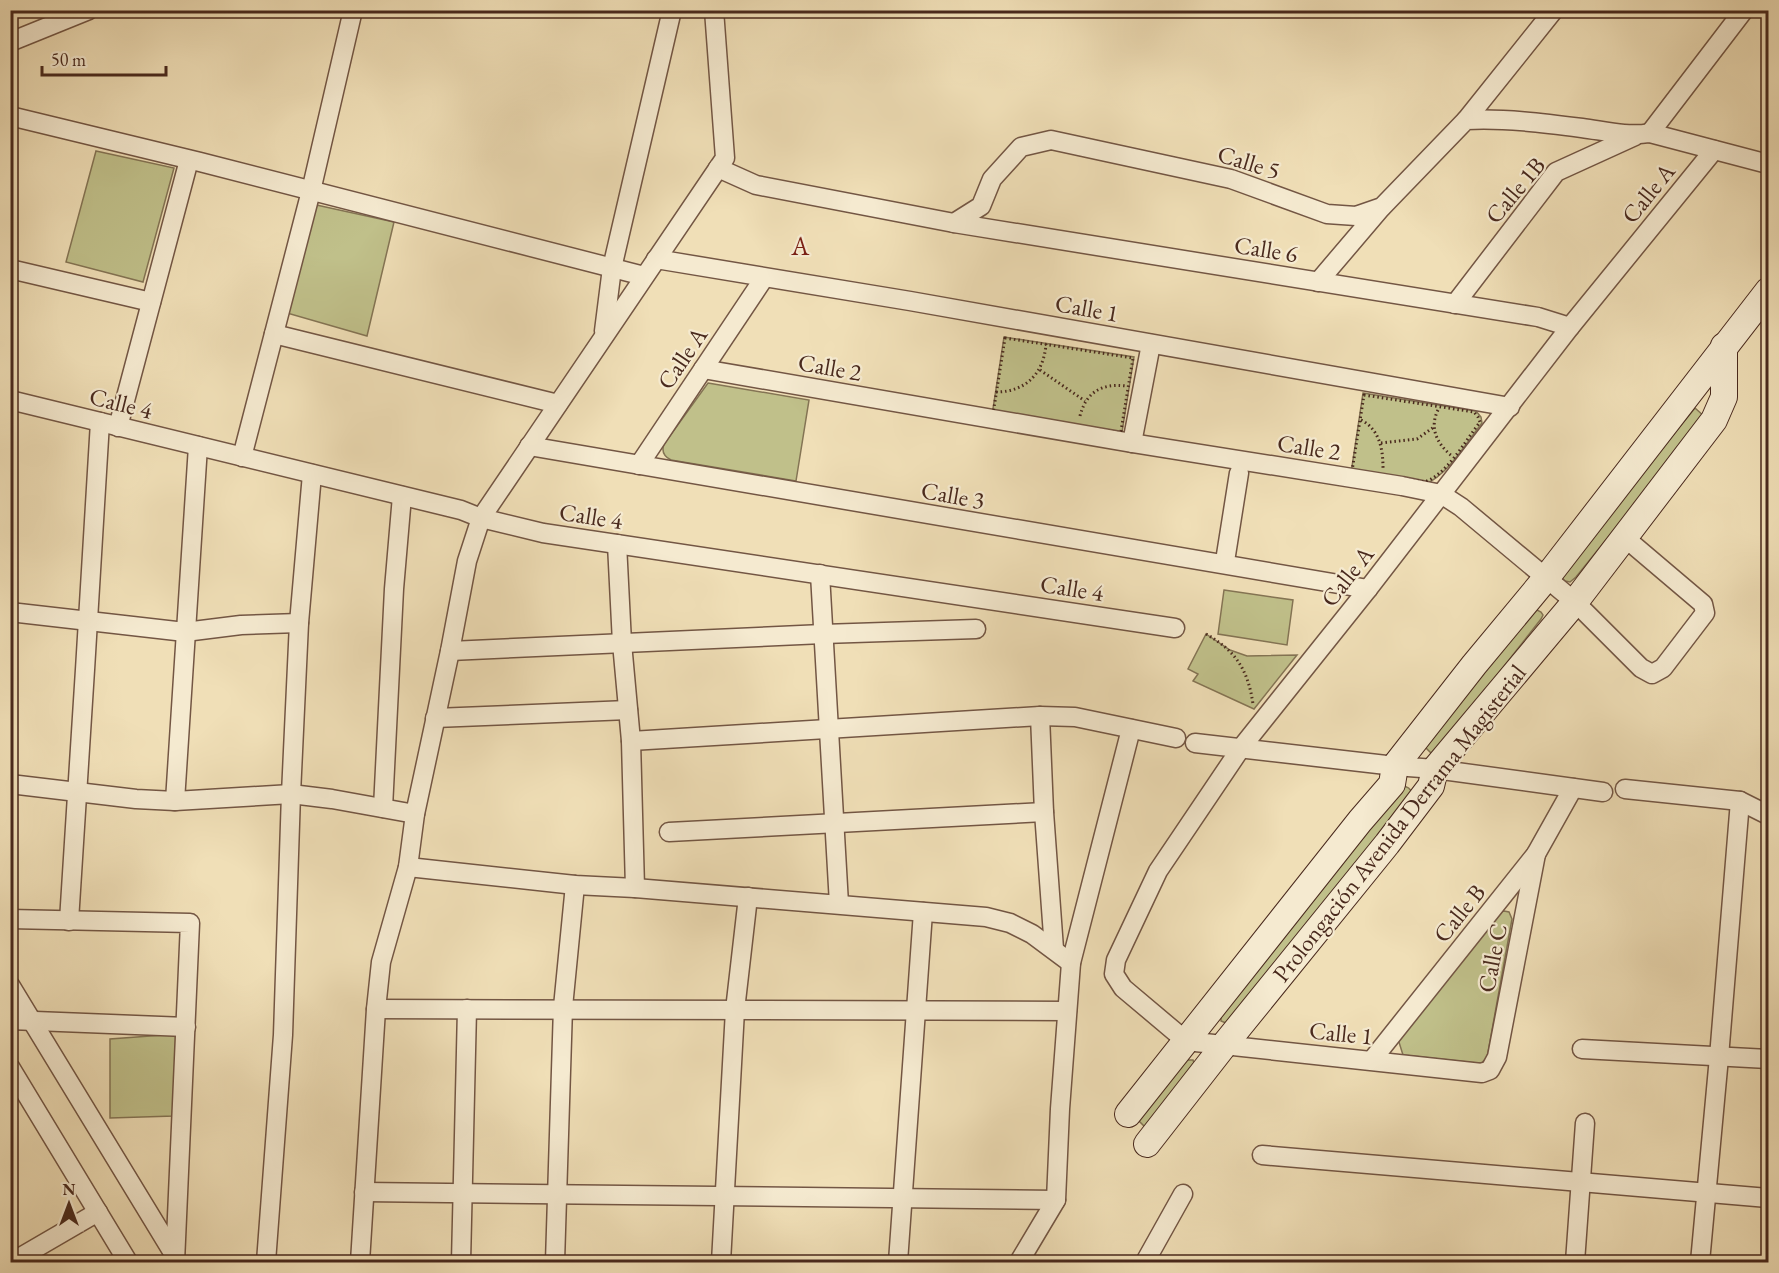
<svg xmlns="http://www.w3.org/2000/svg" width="1779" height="1273" font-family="'EB Garamond',serif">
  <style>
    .green { fill: #c0c08a; stroke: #847454; stroke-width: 1.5 }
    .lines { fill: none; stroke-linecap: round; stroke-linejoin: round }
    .street-casing { stroke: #735644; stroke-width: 21 }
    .secondary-casing { stroke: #49291d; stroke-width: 28 }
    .path { stroke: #49291d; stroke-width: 3; stroke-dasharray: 1.5 3; stroke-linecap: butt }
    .street { stroke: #f5ead0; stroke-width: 18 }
    .secondary { stroke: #f5ead0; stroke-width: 26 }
    .labels { text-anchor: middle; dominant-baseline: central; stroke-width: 4.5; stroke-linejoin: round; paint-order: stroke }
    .street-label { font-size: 24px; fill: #49291d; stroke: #f5ead0 }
    .neighbourhood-label { font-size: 26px; letter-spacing: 1.5px; fill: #7a1f14; stroke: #f5ead0 }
  </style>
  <rect width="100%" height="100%" fill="#f0dfb7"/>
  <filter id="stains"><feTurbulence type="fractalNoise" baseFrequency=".00333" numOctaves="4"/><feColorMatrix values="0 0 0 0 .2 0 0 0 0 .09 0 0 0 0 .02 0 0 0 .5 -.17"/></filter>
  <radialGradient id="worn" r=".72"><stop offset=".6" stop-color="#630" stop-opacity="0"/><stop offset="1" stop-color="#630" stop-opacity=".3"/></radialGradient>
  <!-- green -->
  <g class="green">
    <polygon points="96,151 174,168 143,282 66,262"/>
    <polygon points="312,204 394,222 367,336 287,313"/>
    <polygon points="1004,337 1134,357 1122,432 992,415"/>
    <path d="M708,383L809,400L796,481L671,460C665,457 661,452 664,444Z"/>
    <path d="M1363,393L1476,411L1481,417L1482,423C1467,442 1447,476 1425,484L1351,473Z"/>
    <polygon points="1695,408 1705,417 1576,577 1570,582 1565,581 1562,578 1562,571"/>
    <polygon points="1224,590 1293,600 1287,645 1218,634"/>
    <polygon points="1535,609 1541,612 1543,615 1541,619 1439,749 1435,753 1431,753 1425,747 1427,741"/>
    <polygon points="1206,634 1230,650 1247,656 1297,655 1254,709 1193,681 1198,674 1188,669"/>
    <path d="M1401,786C1407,786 1411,788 1412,794L1226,1023L1221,1021V1015Z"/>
    <polygon points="1504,911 1509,912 1512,919 1487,1058 1481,1063 1477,1063 1403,1055 1398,1039 1500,912"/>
    <polygon points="177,1034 174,1116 110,1118 110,1039"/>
    <polygon points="1188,1060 1193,1060 1194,1063 1145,1127 1137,1119 1183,1062"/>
  </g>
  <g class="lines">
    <!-- street casing -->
    <g class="street-casing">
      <g id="street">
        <polyline points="10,42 89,10"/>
        <polyline points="10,116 200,162 644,276"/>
        <polyline points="1466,120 1554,10"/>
        <polyline points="1650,133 1744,10"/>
        <path d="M718,168L756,185L954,223L981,206L992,179L1021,147L1051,140L1231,179L1327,214L1356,216L1382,207L1466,120C1504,118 1544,123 1582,128C1605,131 1627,137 1650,133L1768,164"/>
        <polyline points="954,223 1538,317 1570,327"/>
        <polyline points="656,259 910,301 1510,407"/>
        <polyline points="10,269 151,302"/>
        <polyline points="1318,282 1381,208"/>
        <polyline points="1455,304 1556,172 1635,136"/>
        <polyline points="604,331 612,268 672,10"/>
        <polyline points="274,334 558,404"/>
        <polyline points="703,369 1132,443 1402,486 1441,494 1461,507 1575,602 1641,668 1652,674 1663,668 1705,613 1703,604 1624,537"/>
        <polyline points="10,400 461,510 481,518 543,533 1175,628"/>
        <polyline points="118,427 189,160"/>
        <polyline points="1132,443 1151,344"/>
        <polyline points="529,446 1368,589"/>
        <polyline points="242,457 311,191 353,10"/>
        <polyline points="639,465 764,278"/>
        <polyline points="617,544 622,643 631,741 635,888"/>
        <polyline points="1226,555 1239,473"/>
        <polyline points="820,574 839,904"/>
        <polyline points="10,612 185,632 241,625 299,623"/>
        <polyline points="450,651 823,634 976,629"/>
        <polyline points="1040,716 1044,812 1054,949"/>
        <polyline points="435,718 628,710"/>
        <polyline points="631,741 1040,716 1075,717 1176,738"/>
        <polyline points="1195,743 1395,766 1435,769 1603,792"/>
        <polyline points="10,784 136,799 175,801 291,794 332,799 415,814"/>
        <polyline points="1625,789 1740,801 1768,815"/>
        <polyline points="175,801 198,446"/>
        <polyline points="383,808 394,589 402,496"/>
        <polyline points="669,832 1044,812"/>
        <polyline points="1536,854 1497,1057 1490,1070 1482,1073 1186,1041 1123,988 1114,974 1116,960 1158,871 1241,748 1368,589 1570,327 1714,150"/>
        <polyline points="408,867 575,885 635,888 986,917 1010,923 1032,934 1071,963"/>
        <polyline points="10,919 190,923 175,1262"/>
        <path d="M69,921C79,754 91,589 100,422"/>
        <polyline points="10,985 175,1256"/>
        <polyline points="376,1009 1067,1011"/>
        <polyline points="10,1020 186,1027"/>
        <polyline points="1582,1049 1768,1059"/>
        <polyline points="1372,1060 1536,854 1573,788"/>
        <polyline points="10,1067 128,1262"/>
        <polyline points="1262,1155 1768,1198"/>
        <polyline points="364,1192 1056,1200"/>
        <polyline points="12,1262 98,1212"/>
        <polyline points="266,1262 283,1035 291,794 299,623 312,474"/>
        <polyline points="360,1262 376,1009 381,962 408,867 415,814 450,651 467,561 481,518 725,158 714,10"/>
        <polyline points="461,1262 467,1009"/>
        <polyline points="555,1262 563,1007 575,885"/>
        <polyline points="721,1262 735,1010 748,897"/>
        <polyline points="898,1262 923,912"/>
        <polyline points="1019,1262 1056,1200 1060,1109 1071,963 1131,729"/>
        <polyline points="1145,1262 1183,1194"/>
        <polyline points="1575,1262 1585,1123"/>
        <polyline points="1700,1262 1719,1057 1740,801"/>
      </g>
    </g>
    <!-- secondary casing -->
    <g class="secondary-casing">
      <g id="secondary">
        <polyline points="1128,1114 1360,821 1392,784 1395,766 1474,665 1547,577 1768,291"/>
        <polyline points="1147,1144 1225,1044 1387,844 1431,786 1435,769 1575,602 1714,420 1724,397 1724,346"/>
      </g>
    </g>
    <!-- path -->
    <g class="path">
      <polygon points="1005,338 1133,358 1121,431 1119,433 993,414"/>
      <polyline points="1040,370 1085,401"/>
      <path d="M996,392C1026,392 1044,373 1046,344"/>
      <path d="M1364,395L1474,412L1478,417L1480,422C1466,440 1446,476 1424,482L1352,471Z"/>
      <path d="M1438,410C1429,428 1437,444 1452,456"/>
      <path d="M1080,416C1086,392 1102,383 1126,386"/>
      <path d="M1361,420C1379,429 1383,448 1383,468"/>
      <polyline points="1381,443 1417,439 1434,427"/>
      <path d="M1206,634C1236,651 1248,670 1253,704"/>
    </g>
    <!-- street -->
    <use href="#street" class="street"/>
    <!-- secondary -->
    <use href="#secondary" class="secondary"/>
  </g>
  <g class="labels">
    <!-- street labels -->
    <g class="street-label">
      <text transform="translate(1249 162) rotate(17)">Calle 5</text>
      <text transform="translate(1515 190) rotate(-50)">Calle 1B</text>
      <text transform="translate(1648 193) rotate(-51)">Calle A</text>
      <text transform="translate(1266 249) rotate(9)">Calle 6</text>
      <text transform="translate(1087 308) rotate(10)">Calle 1</text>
      <text transform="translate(682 358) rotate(-56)">Calle A</text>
      <text transform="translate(830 367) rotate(10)">Calle 2</text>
      <text transform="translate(121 403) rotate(14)">Calle 4</text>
      <text transform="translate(1309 447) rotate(9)">Calle 2</text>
      <text transform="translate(953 495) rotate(10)">Calle 3</text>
      <text transform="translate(591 516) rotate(9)">Calle 4</text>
      <text transform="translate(1347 576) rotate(-52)">Calle A</text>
      <text transform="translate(1072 588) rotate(9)">Calle 4</text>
      <text transform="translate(1399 823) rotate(-52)">Prolongación Avenida Derrama Magisterial</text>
      <text transform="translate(1459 913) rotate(-51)">Calle B</text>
      <text transform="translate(1492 958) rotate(-79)">Calle C</text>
      <text transform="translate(1341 1033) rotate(6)">Calle 1</text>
    </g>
    <!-- neighbourhood labels -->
    <g class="neighbourhood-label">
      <text x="801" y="246">A</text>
    </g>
  </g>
  <!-- margin -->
  <rect width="1779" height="1273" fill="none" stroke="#f0dfb7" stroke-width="36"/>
  <rect x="12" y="12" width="1755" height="1249" fill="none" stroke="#49291d" stroke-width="3"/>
  <rect x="18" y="18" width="1743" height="1237" fill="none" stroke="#49291d" stroke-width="1.5"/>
  <!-- north arrow -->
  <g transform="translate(69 1204)" stroke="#f5ead0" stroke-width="4.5" paint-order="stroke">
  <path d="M0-4.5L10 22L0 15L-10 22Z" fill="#49291d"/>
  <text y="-9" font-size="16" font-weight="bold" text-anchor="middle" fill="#49291d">N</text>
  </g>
  <!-- scale -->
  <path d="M42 66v9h124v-9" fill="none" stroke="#49291d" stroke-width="3"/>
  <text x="51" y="66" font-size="18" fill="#49291d" stroke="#f5ead0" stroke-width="4.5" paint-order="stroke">50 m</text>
  <rect width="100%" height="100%" filter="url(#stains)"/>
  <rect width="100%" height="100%" fill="url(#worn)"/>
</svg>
